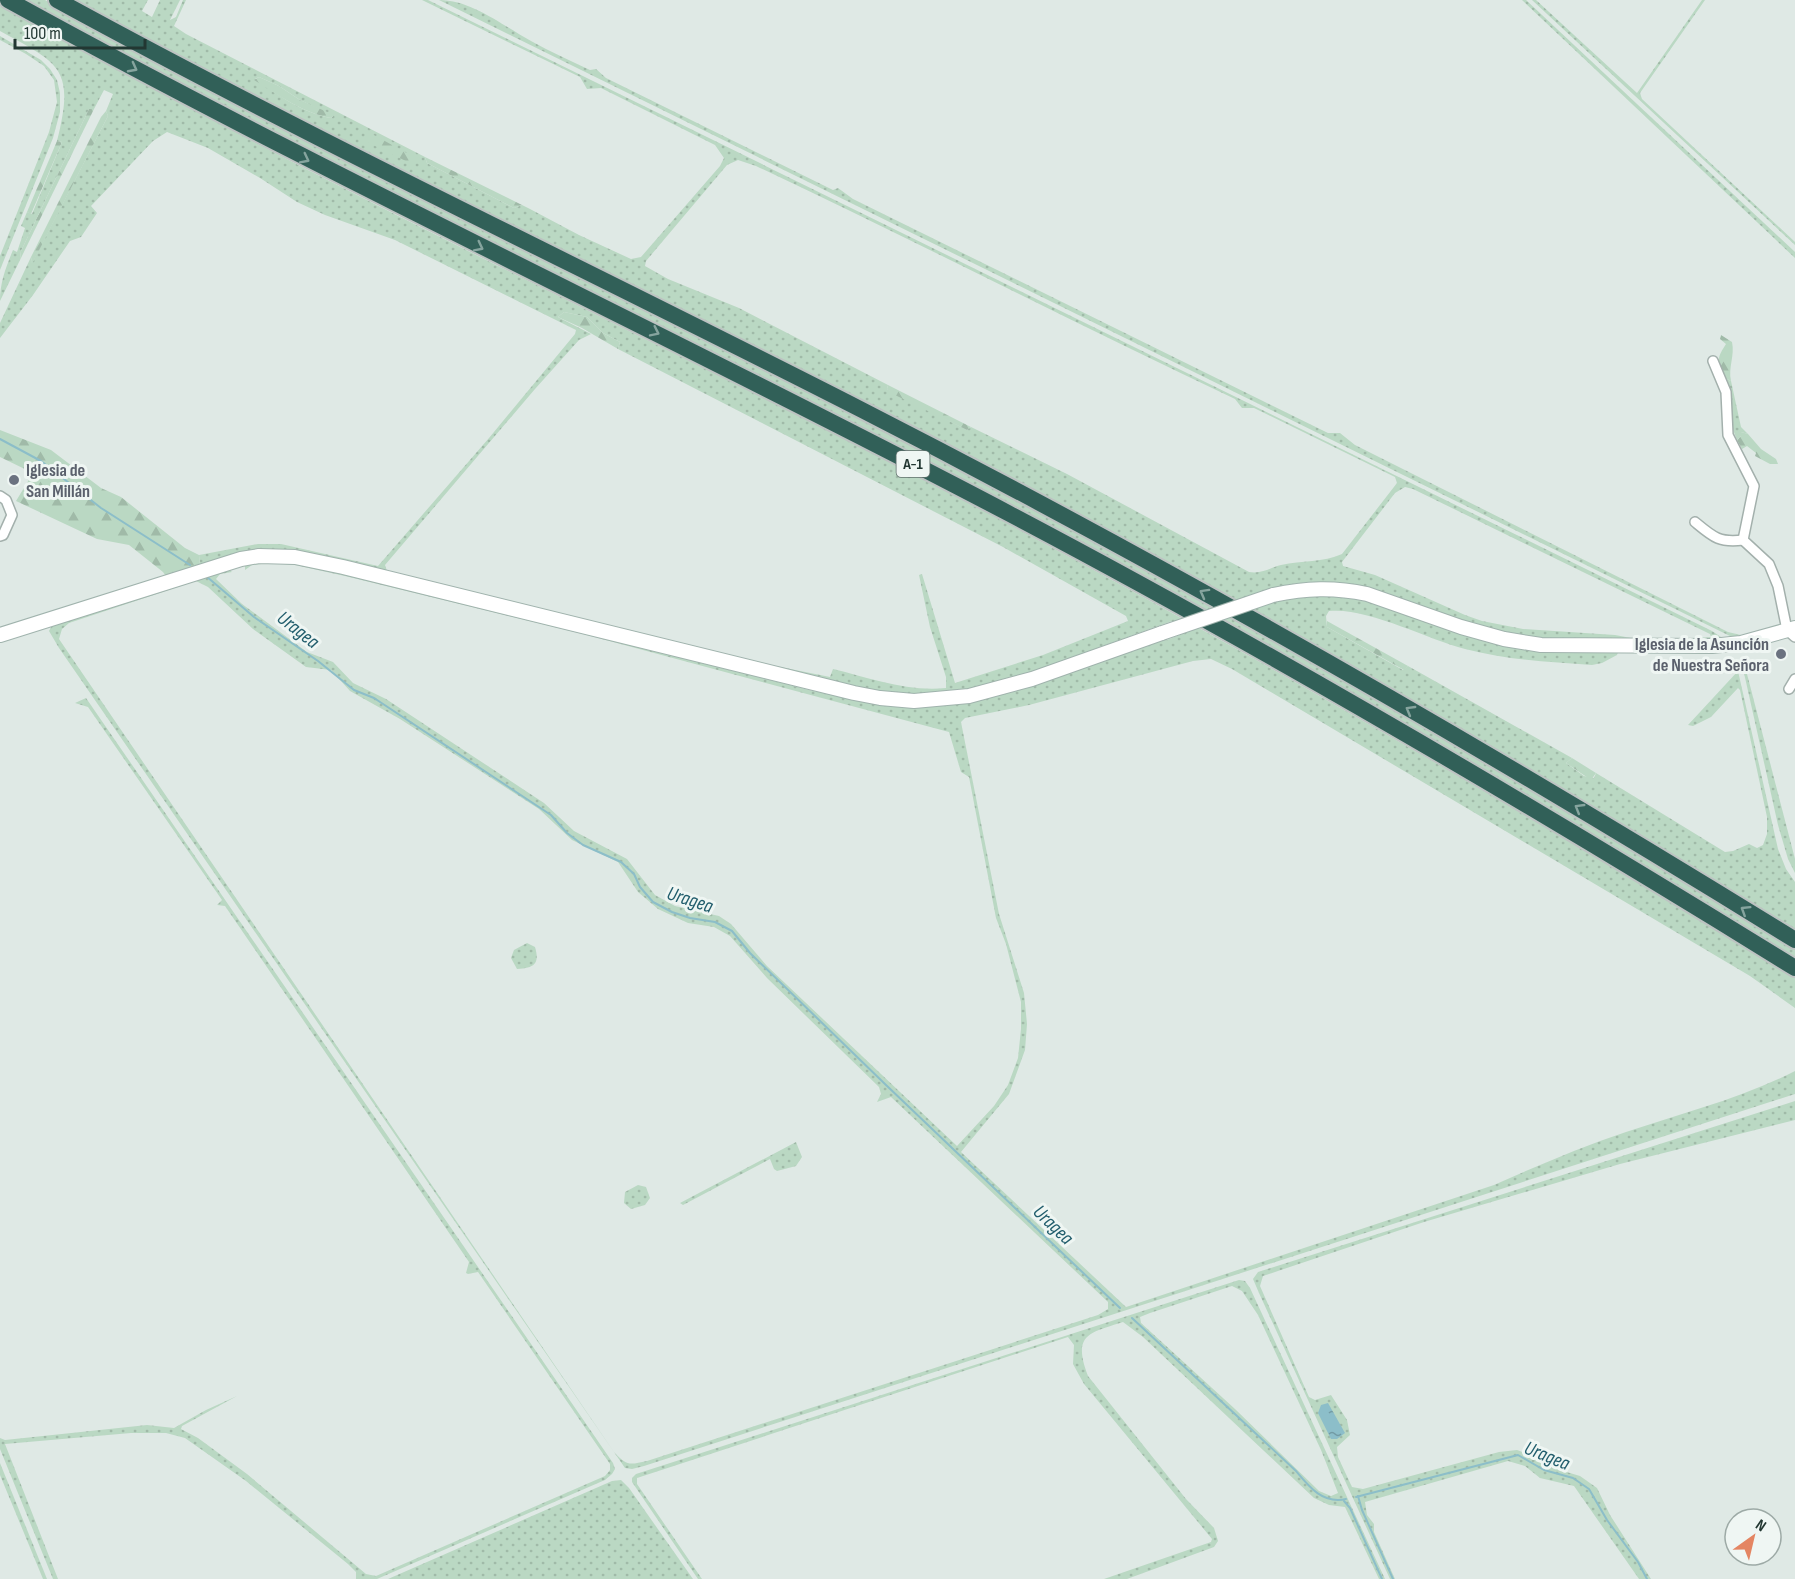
<svg xmlns="http://www.w3.org/2000/svg" width="1795" height="1579" font-family="'Sofia Sans Condensed',sans-serif">
  <style>
    .grass { fill: url(#grass-dots); fill-rule: evenodd }
    .forest { fill: url(#forest-firs) }
    .water { fill: url(#water-ripples) }
    .lines { fill: none; stroke-linecap: round; stroke-linejoin: round }
    .stream { stroke: #8cbec9; stroke-width: 2 }
    .street-casing { stroke: #a3b0ac; stroke-width: 12 }
    .secondary-casing { stroke: #a0b3ad; stroke-width: 16 }
    .highway-casing { stroke: #bdc3c2; stroke-width: 20 }
    .street { stroke: #fff; stroke-width: 9 }
    .secondary { stroke: #fff; stroke-width: 14 }
    .highway { stroke: #316058; stroke-width: 16 }
    .secondary-bridge-casing { stroke: #a0b3ad; stroke-width: 16; stroke-linecap: butt }
    .secondary-bridge { stroke: #fff; stroke-width: 14 }
    .oneway { stroke: #86a49e }
    .worship-dot { fill: #6b7280; stroke: #eff6f3; stroke-width: 2 }
    .labels { text-anchor: middle; dominant-baseline: central; stroke-width: 6; stroke-linejoin: round; paint-order: stroke }
    .shield { fill: #eff6f3; stroke: #60706c; stroke-width: 1.5 }
    .shield-label { font-size: 16px; font-weight: bold; fill: #223732 }
    .worship-label { font-size: 18px; font-weight: bold; fill: #5b616d; stroke: #eff6f3; text-anchor: start }
    .water-label { font-size: 20px; font-style: italic; fill: #225e6d; stroke: #eff6f3 }
  </style>
  <defs>
    <pattern id="grass-dots" width="8" height="8" patternUnits="userSpaceOnUse" patternTransform="scale(1.5)"><rect width="8" height="8" fill="#bad8c3"/><path d="M2 2h.1M6 6h.1" fill="none" stroke="#a0baa8" stroke-width="1.8" stroke-linecap="round"/></pattern>
    <pattern id="forest-firs" width="22" height="20" patternUnits="userSpaceOnUse" patternTransform="scale(1.5)"><rect width="22" height="20" fill="#bad8c3"/><path d="M5 1l3.5 6h-7zM16 11l3.5 6h-7z" fill="#a0baa8"/></pattern>
    <pattern id="water-ripples" width="26" height="14" patternUnits="userSpaceOnUse" patternTransform="scale(1.5)"><rect width="26" height="14" fill="#8cbec9"/><path d="M2 4q2-2 4 0t4 0M15 11q2-2 4 0t4 0" fill="none" stroke="#729ba4"/></pattern>
  </defs>
  <rect width="100%" height="100%" fill="#dfe9e5"/>
  <!-- grass -->
  <g class="grass">
    <polygon points="21,0 45,0 202,85 811,391 1084,534 1381,699 1795,947 1795,961 1521,794 473,237"/>
    <path d="M75,0H148L142,11L152,17L160,0H180L170,20L176,17L183,0H186L174,26L186,34L425,157L427,163L514,208L522,205L530,209L579,235L631,259L641,257L720,166L724,158L715,145L601,88L587,89L580,77L422,0H428L1712,631L1724,639L1721,642C1653,642 1574,646 1507,634C1467,627 1428,611 1390,598C1376,593 1361,586 1346,584C1320,580 1291,582 1265,590L1280,600C1302,595 1335,592 1357,597C1387,604 1414,619 1443,628C1498,646 1560,659 1619,650L1617,655L1602,663L1592,665C1549,662 1507,660 1465,649C1427,639 1367,607 1329,611L1326,616L1327,627L1403,670L1408,666L1572,758L1566,763L1584,776L1594,778L1596,773L1725,852L1733,851L1749,844L1757,848L1763,845L1767,834V817L1740,690L1738,688L1711,717L1693,726L1688,725L1738,671L1778,849L1786,869L1795,882V931L1409,699L1164,561L828,382L309,125ZM259,77L279,86L300,100L333,116L331,118C303,113 278,95 255,79ZM738,160L756,166C917,242 1075,323 1235,399L1242,408H1254L1395,477L1397,483L1342,554C1323,563 1302,560 1281,565C1269,568 1262,574 1249,572L1067,474L971,427L967,430L887,389L888,385L739,308L668,279L645,266L646,261L727,165ZM1405,487L1413,489L1710,634L1711,637L1683,639L1631,638L1615,635L1523,629L1482,621L1465,615L1375,575L1343,566L1342,562L1395,493Z"/>
    <path d="M439,0C472,0 503,26 531,41C551,52 571,61 590,70L596,69L606,78L833,190L838,188L853,199L1328,433H1340L1355,445L1728,632L1745,636L1734,638Z"/>
    <polygon points="1522,0 1526,0 1795,252 1795,258"/>
    <polygon points="1532,0 1536,0 1637,93 1702,0 1705,0 1640,93 1642,99 1795,242 1795,245"/>
    <path d="M0,6C102,61 205,117 308,170C536,287 768,397 995,517C1267,661 1532,817 1795,978V1008L1750,976L1232,669L1211,659L1193,661L1029,705L965,718L961,722L999,914L1024,993L1027,1024L1025,1050L1009,1094L961,1152L1126,1307L1494,1185C1537,1166 1581,1147 1626,1132C1683,1113 1742,1098 1795,1071V1094L644,1466L632,1469L625,1468L59,648L49,631L52,625L226,567L232,572L220,574L216,579L242,604L307,652L333,662L353,683L386,699L544,803L574,831L627,859L655,895L675,906L719,916L731,924L767,966L957,1146L994,1106L1008,1085L1018,1058L1021,1029V1002L1006,944L996,918L969,777L961,772L949,732L587,635L345,576L295,565L272,563L252,565L245,570V564L269,560L315,566L619,640L809,690L861,701L901,706H933L964,704L998,696L1165,638L1167,640L1190,631L1172,621L1012,679L979,688L951,693L922,695L888,693L798,675L314,555L262,552L200,567L199,555L258,544H281L378,566L489,438L575,334L576,330L395,240L325,215L297,202L260,178L208,148L167,132L153,141L91,206L97,213L81,237L70,241L33,295L0,338V323L31,257L32,263L108,116L106,111L113,94L104,90L94,109H89L21,251L20,260L0,301C0,282 6,267 13,250L17,252L25,228L21,226L27,212L32,214L62,142L57,141C75,69 61,64 0,31ZM564,312L587,317L603,333L620,342L618,349L1003,547L1126,616L1128,621L1043,655L955,683L922,574L919,575L930,627L946,677V688C907,692 870,678 833,669L830,677L756,662L387,571L385,565L535,389L579,340L591,334L558,317ZM196,581L208,587L253,629L306,667L331,670L350,691L400,719L539,809L572,840L618,862L638,892L658,909L688,923L714,927L730,936L767,978L879,1087L881,1094L877,1102L891,1097L1108,1302V1309L1098,1315L647,1461C629,1465 627,1466 614,1452L59,639L62,629L69,623Z"/>
    <polygon points="0,36 41,60 50,69 57,80 60,93 60,112 53,138 0,270 0,256 49,132 57,102 54,80 44,66 26,54 0,40"/>
    <polygon points="1721,376 1731,381 1741,427 1748,434 1741,432 1741,436 1737,440 1732,427"/>
    <polygon points="1744,673 1747,674 1795,859 1795,873 1788,859 1778,825"/>
    <polygon points="86,698 613,1463 615,1469 612,1474 605,1480 377,1579 356,1579 356,1572 348,1564 246,1481 185,1438 166,1433 131,1433 5,1444 58,1579 53,1579 0,1449 0,1438 5,1440 147,1425 174,1428 206,1410 237,1396 182,1426 181,1429 198,1438 247,1474 366,1574 376,1576 605,1476 610,1470 610,1464 478,1272 468,1274 466,1273 469,1262 225,906 217,905 222,900 88,707 75,703"/>
    <path d="M527,943L535,947C540,964 534,968 517,969L511,958L514,950Z"/>
    <polygon points="1795,1101 1795,1120 1620,1164 1424,1222 1263,1276 1260,1286 1309,1397 1315,1400 1331,1395 1347,1420 1350,1435 1337,1447 1338,1457 1352,1487 1363,1489 1499,1452 1517,1450 1531,1455 1553,1468 1580,1476 1597,1488 1610,1515 1651,1579 1639,1579 1574,1486 1540,1478 1525,1466 1508,1461 1365,1502 1367,1515 1374,1524 1374,1532 1395,1579 1390,1579 1259,1293 1253,1279 1258,1272"/>
    <polygon points="796,1142 802,1157 796,1166 777,1171 774,1169 770,1159 683,1205 680,1203"/>
    <polygon points="638,1185 646,1187 650,1198 645,1205 631,1209 624,1203 625,1192"/>
    <path d="M1239,1280L1245,1281L1250,1288L1385,1579H1379L1345,1507L1329,1505L1314,1498L1143,1337L1123,1322C1089,1333 1072,1334 1088,1376L1186,1499L1214,1528L1218,1541L1214,1547L1127,1579H1104L1211,1542L1212,1539L1084,1384L1073,1364L1074,1345L1068,1337L637,1478V1484L702,1579H698L632,1482V1478L636,1474ZM1232,1286L1242,1291L1258,1315L1321,1450L1338,1493L1331,1496L1319,1491L1235,1409L1141,1323L1140,1317L1150,1313Z"/>
    <polygon points="0,1463 47,1579 43,1579 0,1475"/>
    <polygon points="621,1480 629,1488 693,1579 388,1579 612,1481"/>
  </g>
  <!-- forest -->
  <g class="forest">
    <path d="M259,77L279,86L300,100L334,115L331,118C303,113 278,95 254,80Z"/>
    <polygon points="89,109 94,109 20,260 21,251"/>
    <polygon points="106,111 108,116 32,264 31,257 101,117"/>
    <polygon points="366,134 372,134 414,157 418,162 414,165 365,141"/>
    <polygon points="57,141 62,142 31,214 27,212"/>
    <polygon points="425,157 522,205 514,208 427,163"/>
    <polygon points="564,312 587,317 603,333 620,342 618,349 582,328 558,317"/>
    <path d="M1721,335L1732,342C1735,356 1728,367 1731,381L1721,376C1718,358 1717,358 1726,344L1720,339Z"/>
    <polygon points="888,385 965,424 971,427 967,430 895,395 887,389"/>
    <polygon points="0,430 51,450 101,488 121,497 185,548 199,555 200,567 168,579 163,572 129,545 97,539 16,501 33,473 0,457"/>
    <polygon points="1741,432 1748,434 1761,449 1776,459 1778,464 1770,464 1755,456 1756,453 1747,446 1742,449 1737,440 1741,436"/>
    <polygon points="1327,621 1408,666 1404,670 1327,627"/>
    <polygon points="1572,758 1596,773 1591,780 1566,763"/>
  </g>
  <!-- water -->
  <polygon class="water" points="1328,1403 1345,1433 1337,1439 1331,1439 1318,1413 1321,1405"/>
  <g class="lines">
    <!-- stream -->
    <g class="stream">
      <polyline points="0,439 41,461 101,508 190,565"/>
      <polyline points="206,576 254,617 318,661 354,690 374,698 551,815 567,833 583,845 621,862 634,874 640,887 653,902 672,912 690,918 715,922 732,931 750,953 886,1085 1120,1308"/>
      <path d="M1132,1318L1296,1471C1310,1488 1323,1504 1346,1499"/>
      <polyline points="1358,1496 1362,1510 1393,1579"/>
      <polyline points="1356,1497 1518,1455 1544,1470 1573,1478 1589,1489 1607,1520 1638,1562 1647,1579"/>
      <polyline points="1344,1501 1350,1508 1382,1579"/>
    </g>
    <!-- street casing -->
    <g class="street-casing">
      <g id="street">
        <polyline points="1713,361 1726,392 1728,435 1754,486 1743,540 1769,564 1778,586 1787,630 1795,637"/>
        <polyline points="0,496 6,500 12,515 3,535 0,536"/>
        <path d="M1695,522C1713,537 1719,543 1743,540"/>
        <polyline points="1789,689 1795,679"/>
      </g>
    </g>
    <!-- secondary casing -->
    <g class="secondary-casing">
      <g id="secondary">
        <path d="M1273,595C1306,588 1334,587 1367,594L1461,627L1504,639L1541,645L1712,646L1741,643L1795,628"/>
        <polyline points="0,635 241,559 259,556 295,557 343,567 854,693 880,698 914,701 969,696 1032,679 1162,633"/>
      </g>
    </g>
    <!-- highway casing -->
    <g class="highway-casing">
      <g id="highway">
        <path d="M8,0C336,181 676,338 1008,513C1276,654 1538,809 1795,968"/>
        <path d="M57,0C322,145 594,273 862,410C1181,573 1491,752 1795,940"/>
      </g>
    </g>
    <!-- street -->
    <use href="#street" class="street"/>
    <!-- secondary -->
    <use href="#secondary" class="secondary"/>
    <!-- highway -->
    <use href="#highway" class="highway"/>
    <!-- secondary-bridge casing -->
    <g class="secondary-bridge-casing">
      <polyline id="secondary-bridge" points="1162,633 1273,595"/>
    </g>
    <!-- secondary-bridge -->
    <use href="#secondary-bridge" class="secondary-bridge"/>
  </g>
  <!-- one-way arrows -->
  <defs><path id="oneway-chevron" d="M-2-3.5L2.5 0L-2 3.5" fill="none" stroke-width="1.6" stroke-linecap="round" stroke-linejoin="round" transform="scale(1.5)"/></defs>
  <g class="oneway">
    <use href="#oneway-chevron" transform="translate(133 68) rotate(28)"/>
    <use href="#oneway-chevron" transform="translate(305 159) rotate(27)"/>
    <use href="#oneway-chevron" transform="translate(479 247) rotate(27)"/>
    <use href="#oneway-chevron" transform="translate(655 332) rotate(26)"/>
    <use href="#oneway-chevron" transform="translate(1204 593) rotate(-151)"/>
    <use href="#oneway-chevron" transform="translate(1410 710) rotate(-150)"/>
    <use href="#oneway-chevron" transform="translate(1579 808) rotate(-149)"/>
    <use href="#oneway-chevron" transform="translate(1745 910) rotate(-148)"/>
  </g>
  <!-- markers -->
  <g class="worship-dot">
    <circle cx="14" cy="480" r="6"/>
    <circle cx="1781" cy="654" r="6"/>
  </g>
  <g class="labels">
    <!-- shield labels -->
    <rect class="shield" x="896.5" y="451" width="33" height="26" rx="4.5"/>
    <g class="shield-label">
      <text x="913" y="464">A-1</text>
    </g>
    <!-- worship labels -->
    <g class="worship-label">
      <text x="26" y="470">Iglesia de<tspan x="26" dy="21">San Millán</tspan></text>
      <text x="1769" y="644" text-anchor="end">Iglesia de la Asunción<tspan x="1769" dy="21">de Nuestra Señora</tspan></text>
    </g>
    <!-- water labels -->
    <g class="water-label">
      <text transform="translate(298 630) rotate(38)">Uragea</text>
      <text transform="translate(690 900) rotate(18)">Uragea</text>
      <text transform="translate(1053 1225) rotate(44)">Uragea</text>
      <text transform="translate(1547 1456) rotate(22)">Uragea</text>
    </g>
  </g>
  <!-- north arrow -->
  <g transform="translate(1753 1537) rotate(34)"><circle r="28" fill="#eff6f3" stroke="#9daaa6" stroke-width="1.5"/>
  <path d="M0-4.5L10 22L0 15L-10 22Z" fill="#e48562"/>
  <text y="-9" font-size="16" font-weight="bold" text-anchor="middle" fill="#223732">N</text>
  </g>
  <!-- scale -->
  <path d="M15 39v9h130v-9" fill="none" stroke="#223732" stroke-width="3"/>
  <text x="24" y="39" font-size="18" fill="#223732" stroke="#eff6f3" stroke-width="4.5" paint-order="stroke">100 m</text>
</svg>
